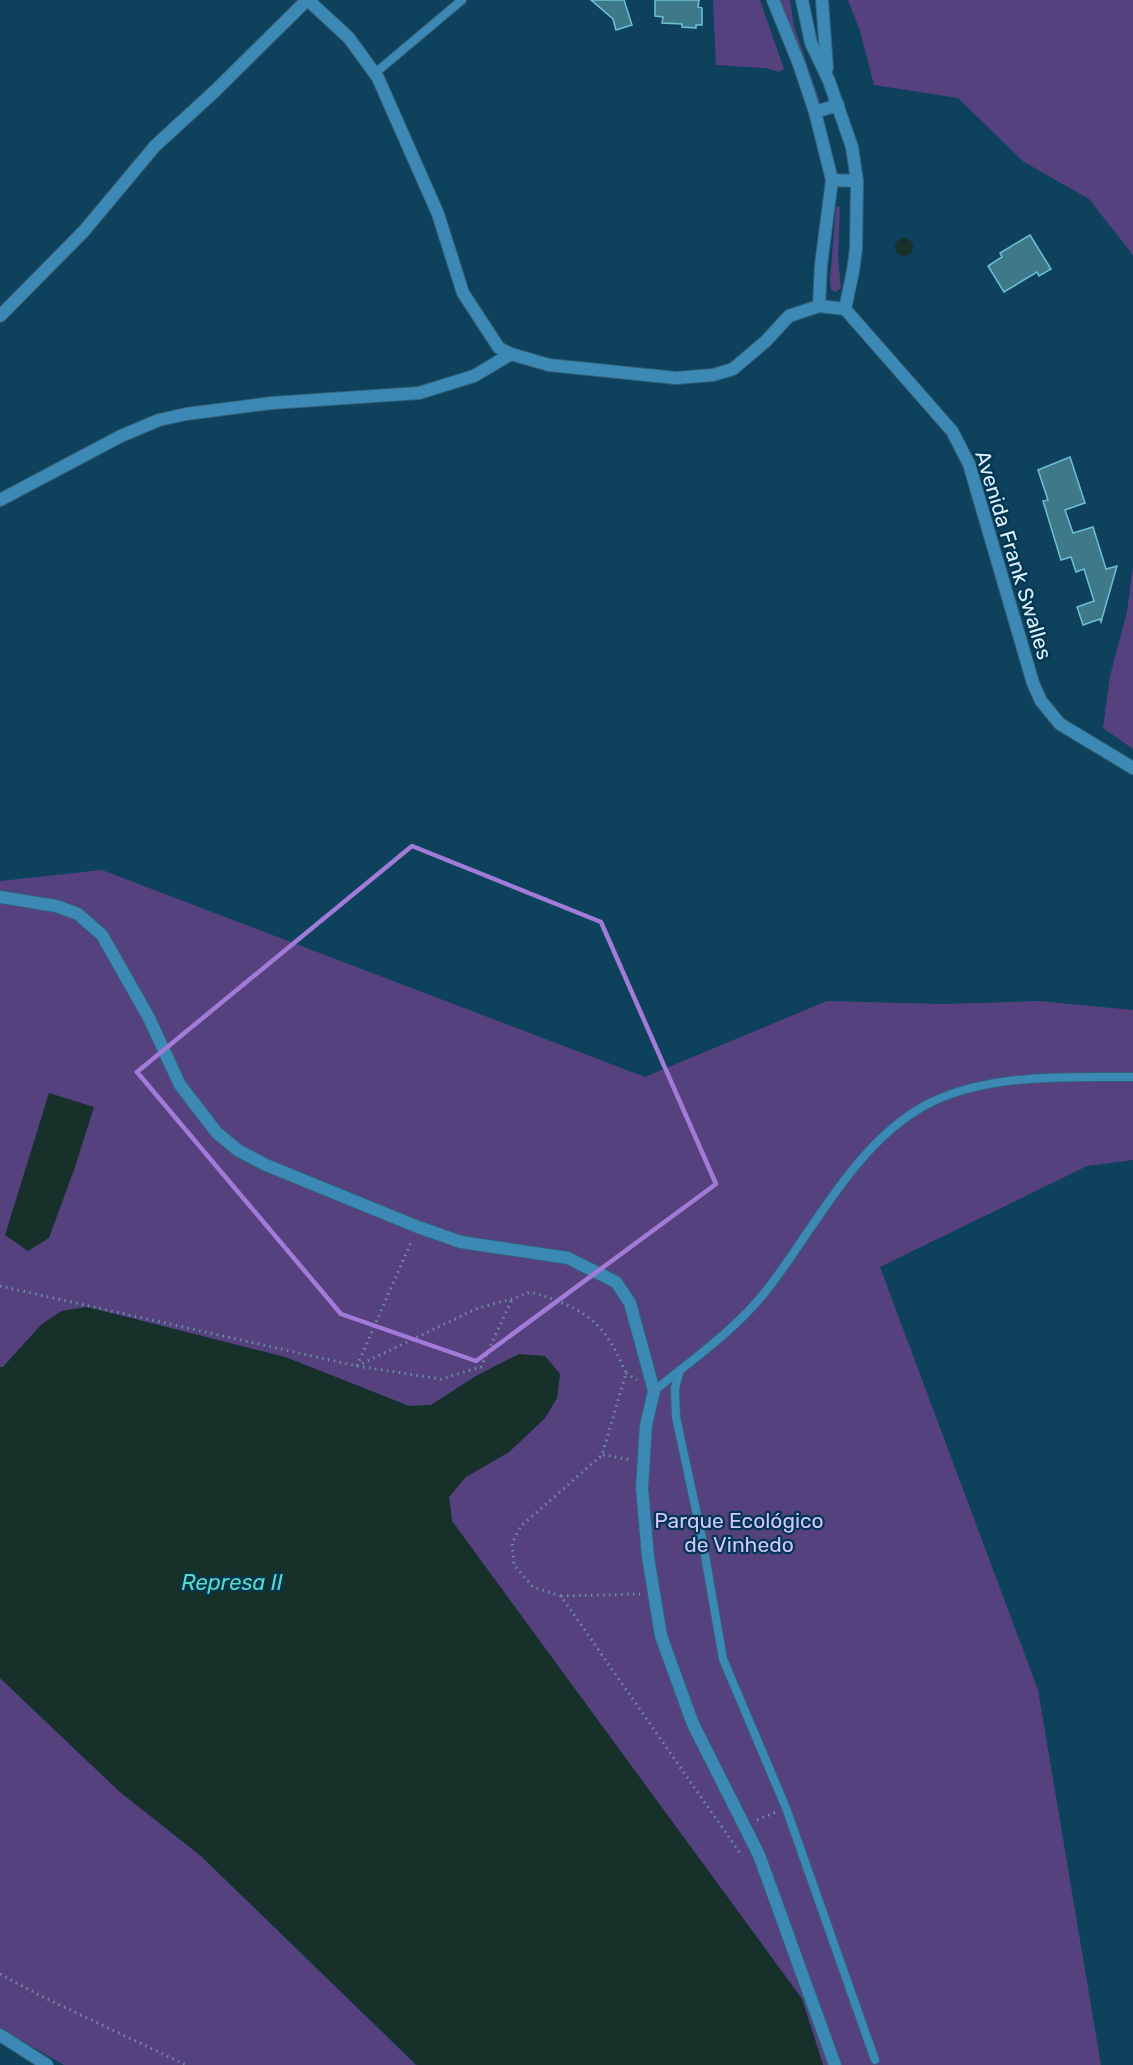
<svg xmlns="http://www.w3.org/2000/svg" width="1133" height="2065" font-family="Rubik,sans-serif">
  <style>
    .green { fill: #56417f }
    .water { fill: #17302a }
    .building { fill: #3e7989; stroke: #6cc0d6; stroke-width: 1.5 }
    .lines { fill: none; stroke-linecap: round; stroke-linejoin: round }
    .service-casing { stroke: #336079; stroke-width: 10 }
    .minor-casing { stroke: #336079; stroke-width: 14 }
    .path { stroke: #6a8fa3; stroke-width: 3; stroke-dasharray: 1.5 4.5; stroke-linecap: butt }
    .service { stroke: #3d89b5; stroke-width: 8 }
    .minor { stroke: #3d89b5; stroke-width: 12 }
    .marked { fill: none; stroke: #a27ad7; stroke-width: 4.5; stroke-linejoin: round }
    .labels { text-anchor: middle; dominant-baseline: central; stroke-width: 4.5; stroke-linejoin: round; paint-order: stroke }
    .street-label { font-size: 21px; fill: #ddf0fc; stroke: #003651 }
    .park-label { font-size: 21px; fill: #d5c6fd; stroke: #003651 }
    .water-label { font-size: 22px; font-style: italic; fill: #5dd9bf; stroke: #003651 }
  </style>
  <rect width="100%" height="100%" fill="#0e415c"/>
  <!-- green -->
  <g class="green">
    <polygon points="713,0 760,0 784,69 779,72 766,68 716,65"/>
    <polygon points="779,0 790,0 794,26 820,102 817,105"/>
    <polygon points="848,0 1133,0 1133,255 1089,199 1024,162 958,98 874,85 860,31"/>
    <polygon points="836,206 840,207 838,257 841,288 836,292 831,290 830,282"/>
    <polygon points="1133,566 1133,749 1103,728 1110,676 1127,612"/>
    <polygon points="102,870 645,1077 827,1001 943,1004 1039,1001 1133,1010 1133,1160 1087,1166 880,1267 1038,1690 1101,2065 823,2065 802,1999 452,1521 449,1497 465,1477 509,1452 545,1418 557,1398 560,1374 519,1354 476,1376 431,1405 409,1406 285,1357 87,1307 62,1311 42,1324 3,1367 0,1367 0,881"/>
    <polygon points="0,1678 120,1792 201,1856 416,2065 64,2065 0,2028"/>
  </g>
  <!-- water -->
  <g class="water">
    <circle cx="904" cy="247" r="9"/>
    <polygon points="49,1093 94,1107 75,1167 49,1238 28,1251 5,1235"/>
    <polygon points="87,1307 285,1357 409,1406 431,1405 476,1376 519,1354 545,1356 560,1374 557,1398 545,1418 509,1452 466,1477 449,1497 452,1521 802,1999 823,2065 417,2065 201,1856 120,1792 0,1678 0,1367 3,1367 42,1324 62,1311"/>
  </g>
  <!-- building -->
  <g class="building">
    <polygon points="591,0 624,0 632,25 616,30 613,19"/>
    <polygon points="655,0 699,0 698,7 702,8 702,25 696,25 696,28 682,27 682,24 662,23 663,17 655,16"/>
    <polygon points="1030,235 1051,269 1039,276 1037,272 1004,292 988,266 1002,257 1000,253"/>
    <polygon points="1070,457 1085,503 1065,510 1073,533 1093,527 1106,569 1117,566 1101,622 1100,619 1083,625 1077,607 1094,601 1084,569 1076,572 1071,557 1061,560 1043,501 1048,500 1038,470"/>
  </g>
  <g class="lines">
    <!-- service casing -->
    <g class="service-casing">
      <g id="service">
        <polyline points="374,74 462,0"/>
        <polyline points="680,1370 675,1388 676,1417 702,1538 723,1659 786,1808 875,2060"/>
        <path d="M654,1391C693,1359 735,1330 766,1291C814,1230 854,1145 924,1106C984,1073 1066,1077 1133,1077"/>
      </g>
    </g>
    <!-- minor casing -->
    <g class="minor-casing">
      <g id="minor">
        <polyline points="308,0 349,38 378,78 438,214 463,293 499,348 511,354 549,365 676,378 713,375 733,369 766,341 789,316 819,306 845,309"/>
        <polyline points="773,0 799,64 815,112 832,180 821,265 819,306"/>
        <polyline points="802,0 811,43 829,81 852,147 857,181 856,249 853,271 845,309"/>
        <polyline points="822,0 827,68"/>
        <polyline points="815,112 838,105"/>
        <polyline points="832,180 857,181"/>
        <polyline points="845,309 952,431 969,464 1033,683 1041,701 1060,724 1133,768"/>
        <polyline points="0,316 84,231 155,146 215,91 307,0"/>
        <polyline points="0,500 121,436 159,420 186,414 272,403 419,393 474,376 511,354"/>
        <polyline points="0,897 56,906 78,914 102,935 149,1018 180,1085 217,1133 239,1151 266,1165 418,1227 461,1242 568,1258 616,1282 630,1303 654,1391 646,1425 642,1488 648,1557 661,1636 693,1724 759,1855 835,2065"/>
        <polyline points="0,2035 47,2065"/>
      </g>
    </g>
    <!-- path -->
    <g class="path">
      <polyline points="0,1286 357,1366 441,1379 481,1367 512,1299"/>
      <path d="M357,1366L478,1308L512,1299L530,1292C561,1301 591,1311 609,1340C616,1350 621,1362 626,1373L602,1455L521,1526L512,1543L514,1565L533,1587L561,1596L742,1856"/>
      <polyline points="357,1366 412,1240"/>
      <polyline points="626,1373 637,1380"/>
      <polyline points="603,1455 632,1460"/>
      <polyline points="561,1596 640,1594"/>
      <polyline points="757,1820 776,1812"/>
      <polyline points="0,1974 39,1995 186,2065"/>
    </g>
    <!-- service -->
    <use href="#service" class="service"/>
    <!-- minor -->
    <use href="#minor" class="minor"/>
  </g>
  <!-- marked area -->
  <path class="marked" d="M412,846L601,922L716,1184L476,1361L341,1314L137,1072Z"/>
  <g class="labels">
    <!-- street labels -->
    <g class="street-label">
      <text transform="translate(1014 555) rotate(73)">Avenida Frank Swalles</text>
    </g>
    <!-- park labels -->
    <g class="park-label">
      <text x="739" y="1520">Parque Ecológico<tspan x="739" dy="24">de Vinhedo</tspan></text>
    </g>
    <!-- water labels -->
    <g class="water-label">
      <text x="232" y="1582">Represa II</text>
    </g>
  </g>
</svg>
